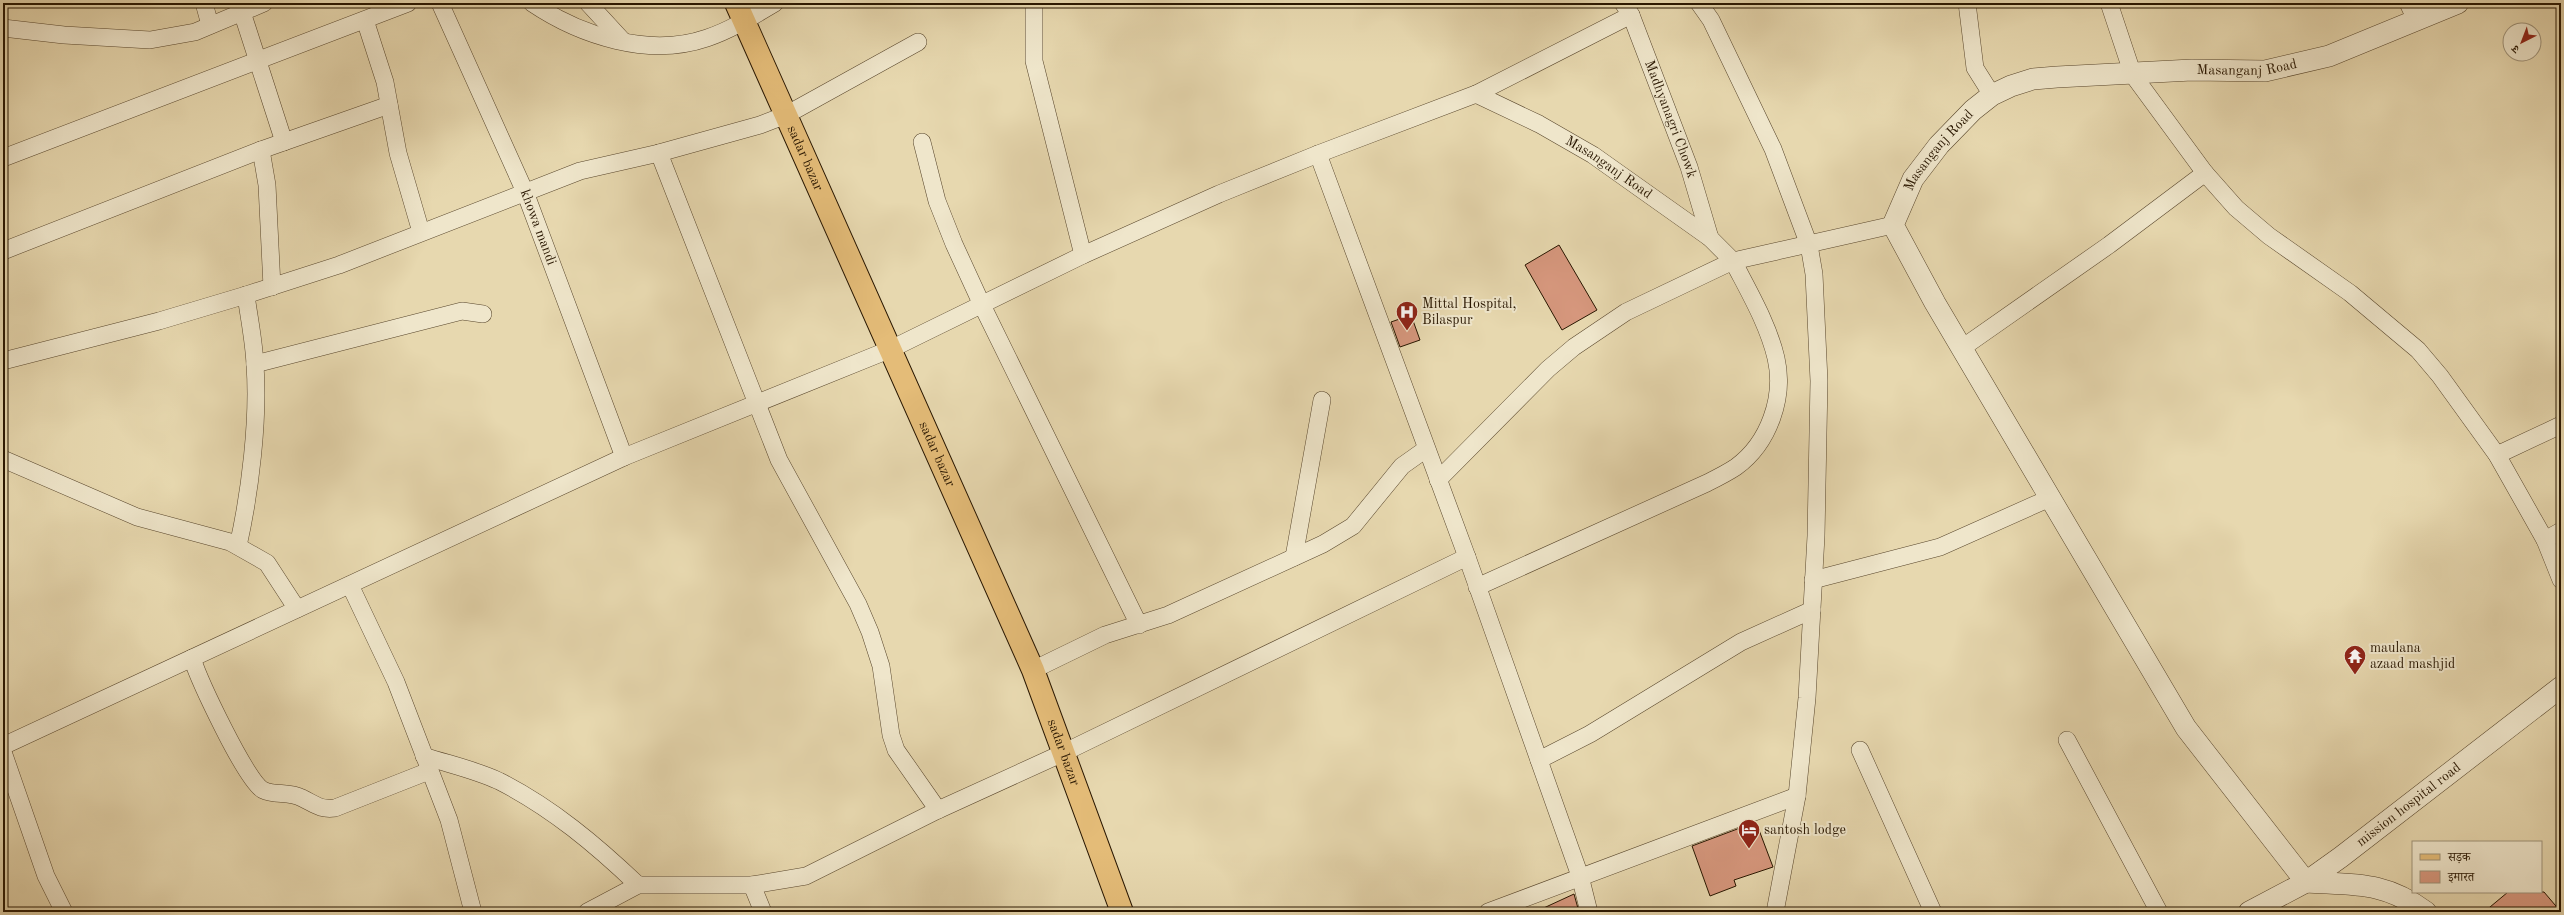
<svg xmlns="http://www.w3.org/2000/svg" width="2564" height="915" font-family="'Old Standard TT','Noto Serif Devanagari',serif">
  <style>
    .building { fill: #d6977d; stroke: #281600 }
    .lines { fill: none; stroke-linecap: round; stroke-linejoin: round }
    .minor-casing { stroke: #58462c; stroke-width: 18 }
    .tertiary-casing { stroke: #58462c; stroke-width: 22 }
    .primary-casing { stroke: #281600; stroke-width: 24 }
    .minor { stroke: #efe6cb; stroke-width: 17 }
    .tertiary { stroke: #efe6cb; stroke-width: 21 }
    .primary { stroke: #e4bc78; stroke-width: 22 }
    .labels { text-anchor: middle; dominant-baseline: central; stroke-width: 4; stroke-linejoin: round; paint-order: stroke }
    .street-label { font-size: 14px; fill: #281600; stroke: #efe6cb }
    .poi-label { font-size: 14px; fill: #281600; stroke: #efe6cb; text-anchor: start }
  </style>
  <rect width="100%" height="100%" fill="#e7d8af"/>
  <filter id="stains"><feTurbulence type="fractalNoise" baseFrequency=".005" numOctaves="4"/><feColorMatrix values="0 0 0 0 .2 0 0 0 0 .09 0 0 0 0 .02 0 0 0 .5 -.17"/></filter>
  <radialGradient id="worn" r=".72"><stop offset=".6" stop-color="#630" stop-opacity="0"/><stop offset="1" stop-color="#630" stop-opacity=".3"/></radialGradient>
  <!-- building -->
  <g class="building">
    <polygon points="1559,245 1597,310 1562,330 1525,265"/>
    <polygon points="1411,315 1420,340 1400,347 1391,322"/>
    <polygon points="1756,822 1773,867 1734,880 1736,886 1710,896 1692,846"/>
    <polygon points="2508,892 2544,892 2561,912 2484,912"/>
    <polygon points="1574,894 1579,912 1535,912"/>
  </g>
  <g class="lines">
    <!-- minor casing -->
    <g class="minor-casing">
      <g id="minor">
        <polyline points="204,3 210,25"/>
        <path id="s1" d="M440,3L525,192L624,457"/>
        <path d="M532,3C581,36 649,58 707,38C731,30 753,16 775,3"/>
        <polyline points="588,3 623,41"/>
        <polyline points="1034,3 1034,61 1083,255"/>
        <path id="s2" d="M1623,3L1631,15L1689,167L1710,238"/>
        <polyline points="1699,3 1711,20 1773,149 1809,245 1814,274 1819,381 1816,536 1807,698 1797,796 1775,912"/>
        <polyline points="1967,3 1975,68 1992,95"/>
        <polyline points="2109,3 2133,75 2205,173 2236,208 2269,236 2350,293 2418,350 2440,376 2497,455 2545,540 2561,580"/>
        <polyline points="2408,3 2416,20"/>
        <polyline points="242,12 284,142"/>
        <polyline points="365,20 385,82 398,153 421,232"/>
        <polyline points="3,28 64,35 150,40 195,32 264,3"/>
        <path id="s3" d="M1476,94L1539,124L1593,155L1710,238L1733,261L1893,225"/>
        <polyline points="922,142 937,201 954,244 982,305 1139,625"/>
        <polyline points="261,150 267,185 272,287"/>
        <polyline points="659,153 779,460 858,604 870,632 881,666 891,735 896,750 938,810"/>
        <polyline points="1318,154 1467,557 1580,876 1589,912"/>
        <polyline points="3,158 408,3"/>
        <polyline points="3,251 261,150 389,105"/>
        <polyline points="1962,348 2109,245 2205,173"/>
        <polyline points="3,361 159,321 246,295 339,265 580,171 659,153 760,125 786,115 918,42"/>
        <polyline points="255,364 462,311 483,314"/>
        <polyline points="2497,455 2561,425"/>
        <polyline points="3,459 137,517 230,542 267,563 297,609"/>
        <path d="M1438,480L1548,369L1574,347L1626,312L1733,261C1749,292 1768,324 1776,358C1785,397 1769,443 1736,467C1727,473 1717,478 1707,483L1477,587"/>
        <polyline points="2545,540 2561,531"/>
        <path d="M238,546C250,493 259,419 255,365C254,341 249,318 246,295"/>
        <polyline points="1294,557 1322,400"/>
        <polyline points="1813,580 1940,547 2050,498"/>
        <polyline points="350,585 396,682 449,820 473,912"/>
        <path d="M192,658C199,680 246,781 263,790C275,796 289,791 302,798C315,804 320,810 335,808L429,771"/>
        <polyline points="1033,670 1105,635 1168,615 1323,544 1353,526 1402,466 1426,449"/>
        <polyline points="2067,740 2159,912"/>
        <polyline points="3,746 624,457 891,349 1083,255 1219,194 1318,154 1476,94 1631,15"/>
        <polyline points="1860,750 1933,912"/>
        <polyline points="3,752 46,876 64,912"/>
        <path d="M424,756C448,764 476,770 499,781C552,808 596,845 638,885"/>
        <polyline points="1539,760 1590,734 1741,642 1812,610"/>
        <polyline points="752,885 763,912"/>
        <polyline points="587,912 638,885 752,885 806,876 938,810 1063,753 1467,557"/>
        <polyline points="1488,912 1797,796"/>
      </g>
    </g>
    <!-- tertiary casing -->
    <g class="tertiary-casing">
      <g id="tertiary">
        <path id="s4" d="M2249,912L2306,882L2341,857L2561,687"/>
        <path id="s5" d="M2426,912C2384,881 2355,885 2306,882L2186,728L1935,303L1893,225L1913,179L1939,145L1973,110L1992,95L2011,86L2033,79L2057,77L2192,70L2265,71L2329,56L2458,3"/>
      </g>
    </g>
    <!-- primary casing -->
    <g class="primary-casing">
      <g id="primary">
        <path id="s6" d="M736,3L1033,670L1122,912"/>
      </g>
    </g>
    <!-- minor -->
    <use href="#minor" class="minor"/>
    <!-- tertiary -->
    <use href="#tertiary" class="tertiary"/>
    <!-- primary -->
    <use href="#primary" class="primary"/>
  </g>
  <!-- icons -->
  <defs>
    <g id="hospital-pin" transform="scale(1.15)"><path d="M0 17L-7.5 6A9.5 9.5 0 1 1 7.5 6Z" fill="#8f2418" stroke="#efe6cb"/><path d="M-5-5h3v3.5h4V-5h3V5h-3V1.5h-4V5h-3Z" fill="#fff"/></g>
    <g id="temple-pin" transform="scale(1.15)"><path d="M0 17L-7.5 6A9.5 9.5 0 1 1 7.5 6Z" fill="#8f2418" stroke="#efe6cb"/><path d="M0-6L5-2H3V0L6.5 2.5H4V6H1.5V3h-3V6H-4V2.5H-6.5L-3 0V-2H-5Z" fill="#fff"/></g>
    <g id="hotel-pin" transform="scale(1.15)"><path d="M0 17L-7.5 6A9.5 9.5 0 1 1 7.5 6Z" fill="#8f2418" stroke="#efe6cb"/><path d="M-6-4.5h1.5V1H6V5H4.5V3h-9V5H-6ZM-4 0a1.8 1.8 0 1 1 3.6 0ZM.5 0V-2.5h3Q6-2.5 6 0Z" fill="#fff"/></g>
  </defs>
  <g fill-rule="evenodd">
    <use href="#hospital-pin" x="1407" y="312"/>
    <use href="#temple-pin" x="2355" y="656"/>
    <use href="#hotel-pin" x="1749" y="830"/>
  </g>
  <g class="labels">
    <!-- street labels -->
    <g class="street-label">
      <text stroke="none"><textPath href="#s5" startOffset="1328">Masanganj Road</textPath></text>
      <text stroke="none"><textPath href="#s2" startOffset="126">Madhyanagri Chowk</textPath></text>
      <text stroke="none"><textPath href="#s5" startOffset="992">Masanganj Road</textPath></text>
      <text stroke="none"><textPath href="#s6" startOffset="170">sadar bazar</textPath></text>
      <text stroke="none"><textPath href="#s3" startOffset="152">Masanganj Road</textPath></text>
      <text stroke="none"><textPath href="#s1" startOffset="245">khowa mandi</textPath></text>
      <text stroke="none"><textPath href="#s6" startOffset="494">sadar bazar</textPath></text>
      <text stroke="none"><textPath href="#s6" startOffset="818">sadar bazar</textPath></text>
      <text stroke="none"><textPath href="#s4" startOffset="193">mission hospital road</textPath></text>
    </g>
    <!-- poi labels -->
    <g class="poi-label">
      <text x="1422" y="304">Mittal Hospital,<tspan x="1422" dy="16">Bilaspur</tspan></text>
      <text x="2370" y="648">maulana<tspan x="2370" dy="16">azaad mashjid</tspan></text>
      <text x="1764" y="830">santosh lodge</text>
    </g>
  </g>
  <!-- margin -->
  <rect width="2564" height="915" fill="none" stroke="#e7d8af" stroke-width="16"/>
  <rect x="4" y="4" width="2556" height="907" fill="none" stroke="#281600" stroke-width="2"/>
  <rect x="8" y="8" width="2548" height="899" fill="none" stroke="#281600"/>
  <!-- legend -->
  <rect x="2412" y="841" width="130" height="52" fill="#efe6cb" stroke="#9f937a"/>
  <rect x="2420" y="854" width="20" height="6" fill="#e4bc78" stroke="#9f937a"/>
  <text x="2448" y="861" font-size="12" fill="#281600">सड़क</text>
  <rect x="2420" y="871" width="20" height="12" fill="#d6977d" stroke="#9f937a"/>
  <text x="2448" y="881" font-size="12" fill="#281600">इमारत</text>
  <!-- north arrow -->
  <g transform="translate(2522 42) rotate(222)"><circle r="19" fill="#efe6cb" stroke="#9f937a"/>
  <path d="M0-3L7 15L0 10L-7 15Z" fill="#8f2418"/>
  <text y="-6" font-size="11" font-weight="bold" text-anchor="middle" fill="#281600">उ</text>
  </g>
  <rect width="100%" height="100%" filter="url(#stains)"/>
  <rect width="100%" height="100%" fill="url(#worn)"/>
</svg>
